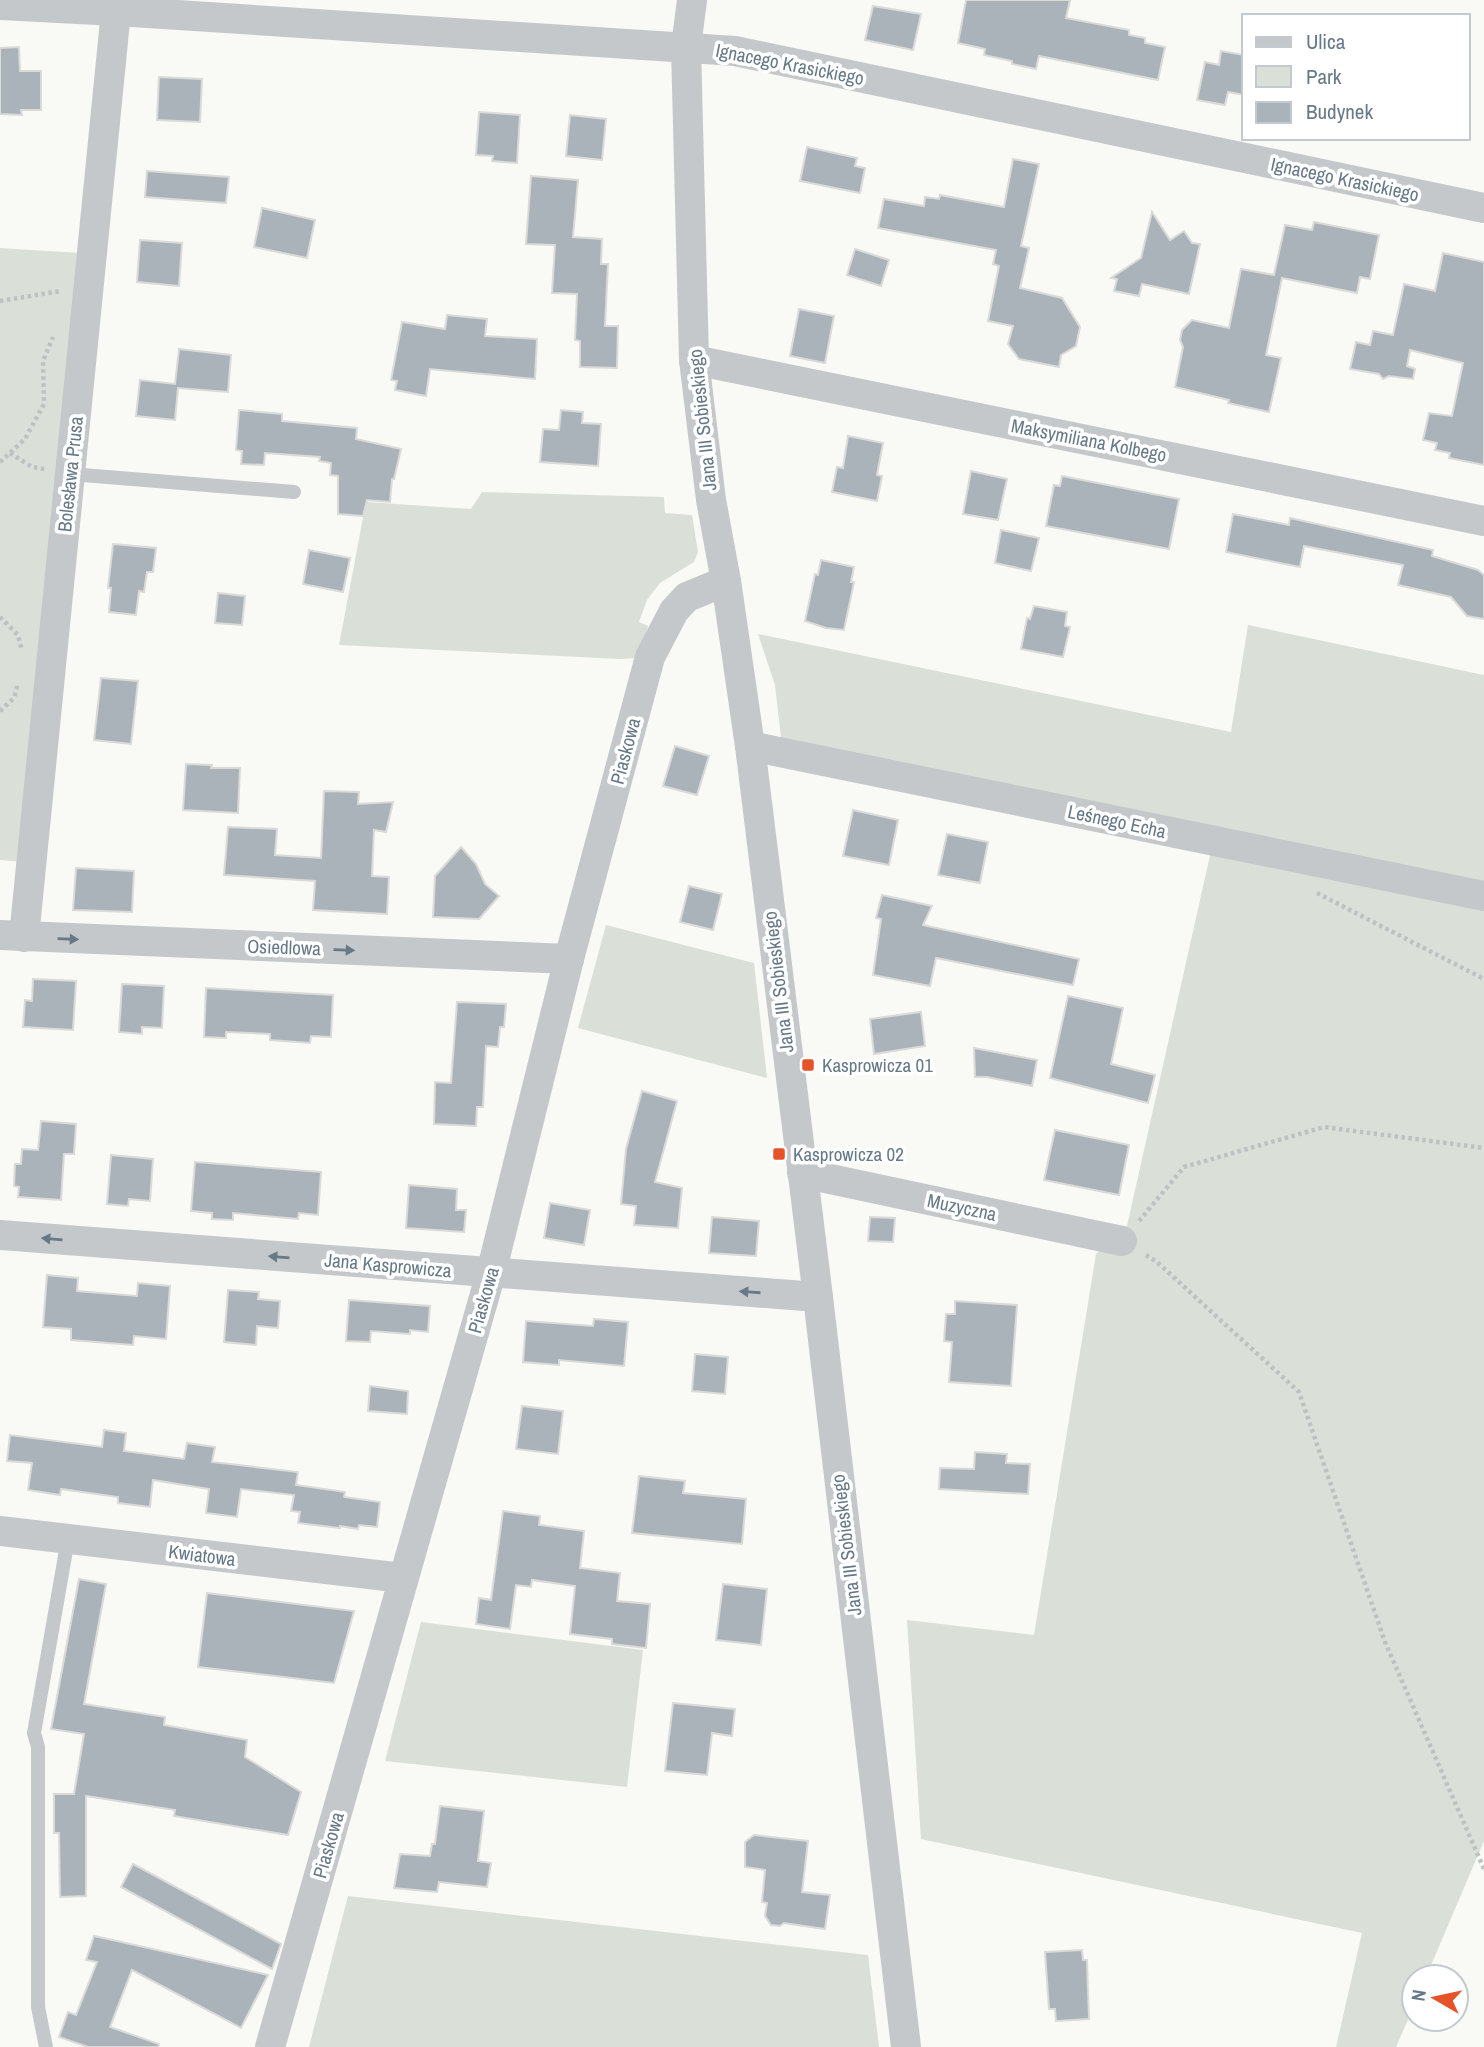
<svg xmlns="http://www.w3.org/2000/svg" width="1484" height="2047" font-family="'Archivo Narrow',sans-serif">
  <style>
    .green { fill: #dae0d7 }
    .building { fill: #aab3b9; stroke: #dadad8; stroke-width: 2 }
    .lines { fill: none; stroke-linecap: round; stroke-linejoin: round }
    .path { stroke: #bec0c3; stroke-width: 4.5; stroke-dasharray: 3.5 3.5; stroke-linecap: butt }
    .lane { stroke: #c4c8cb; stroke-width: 14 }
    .street { stroke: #c4c8cb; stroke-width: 30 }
    .oneway { fill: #677987 }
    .poi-dot { fill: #e65329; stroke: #fff; stroke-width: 2.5 }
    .labels { text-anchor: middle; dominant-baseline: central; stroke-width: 7; stroke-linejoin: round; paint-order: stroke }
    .street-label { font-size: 19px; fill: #677987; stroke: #fff }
    .poi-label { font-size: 19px; fill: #677987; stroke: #fff; text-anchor: start }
  </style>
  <rect width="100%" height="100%" fill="#f9f9f6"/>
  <!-- green -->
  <g class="green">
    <polygon points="0,248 81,253 24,862 0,860"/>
    <polygon points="482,492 664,497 665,513 692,515 698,552 694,562 660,583 647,600 639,622 648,626 639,658 620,659 339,645 366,502 471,509"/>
    <polygon points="1248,625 1484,675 1484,888 782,746 775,685 758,634 1231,732"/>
    <polygon points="1211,851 1484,907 1484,1841 1426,1977 1414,1977 1414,2006 1396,2047 1336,2047 1362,1933 921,1839 907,1620 1034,1635 1096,1254 1127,1226"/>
    <polygon points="606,925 754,963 767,1078 578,1028"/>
    <polygon points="421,1622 643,1650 627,1787 385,1761"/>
    <polygon points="348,1896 868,1955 879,2047 309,2047"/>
  </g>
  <!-- building -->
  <g class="building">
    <polygon points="966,0 1070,0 1066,18 1129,30 1129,35 1145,38 1145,43 1165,47 1158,80 1039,56 1036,69 1012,64 1012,61 984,55 985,49 958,43"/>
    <polygon points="873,6 921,14 913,50 865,40"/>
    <polygon points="19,47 20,71 41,71 41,110 21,110 22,115 0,114 0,48"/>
    <polygon points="1221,51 1244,55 1244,95 1228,92 1225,105 1197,100 1205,62 1219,65"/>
    <polygon points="159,77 202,79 200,122 157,120"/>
    <polygon points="479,112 520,115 517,163 492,161 493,156 476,155"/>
    <polygon points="570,115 606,119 602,160 566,156"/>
    <polygon points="807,147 857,158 855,166 865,168 860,193 800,181"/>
    <polygon points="1013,159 1039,164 1021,246 1029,248 1020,288 1062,298 1080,327 1076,346 1061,355 1059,367 1019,359 1008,344 1013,326 988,321 999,266 993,264 996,250 878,228 884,199 924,206 925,197 939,199 940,195 1004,207"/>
    <polygon points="147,171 229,177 226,203 145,197"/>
    <polygon points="531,176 578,180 573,237 602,239 601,264 608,264 605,326 618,326 617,368 580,367 580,341 575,340 577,294 552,293 555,245 526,244"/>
    <polygon points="262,208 315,220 307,258 254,247"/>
    <polygon points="1152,212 1170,240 1184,231 1192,243 1200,244 1189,294 1142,284 1139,296 1114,291 1117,279 1111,278 1141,258"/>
    <polygon points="1314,222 1379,235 1370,279 1360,277 1357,293 1282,278 1266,355 1281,358 1269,412 1228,403 1229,400 1175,387 1183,347 1180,340 1182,330 1192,320 1229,328 1241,269 1274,275 1285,225 1312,230"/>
    <polygon points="140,240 182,243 179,286 137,282"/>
    <polygon points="855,249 889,260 881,286 847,275"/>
    <polygon points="1443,253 1484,262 1484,465 1449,458 1450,453 1435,450 1437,443 1423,440 1429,413 1452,416 1463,363 1410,350 1407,366 1415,369 1413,379 1389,376 1383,379 1379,374 1350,369 1356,342 1370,345 1373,331 1393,335 1404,284 1435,291"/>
    <polygon points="799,309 834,316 825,363 790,356"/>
    <polygon points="447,315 487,319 485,336 537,339 535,379 430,369 426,396 395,390 397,381 391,380 402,322 445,329"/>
    <polygon points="179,349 231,355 228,392 178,388 175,420 136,416 140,380 175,384"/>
    <polygon points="239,410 282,414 282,421 357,428 356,439 401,449 394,479 392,479 390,502 367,500 363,516 338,514 338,476 330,475 331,463 319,461 320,457 265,453 264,465 241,464 242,451 236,450"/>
    <polygon points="561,410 583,412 582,423 601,424 598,466 540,462 543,429 559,430"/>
    <polygon points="848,436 883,443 877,475 882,476 877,501 832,492 837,467 843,468"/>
    <polygon points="971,471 1007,479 998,520 963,514"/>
    <polygon points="1062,476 1179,499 1169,549 1046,526 1054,485 1060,486"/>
    <polygon points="1233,514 1289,525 1290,518 1433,550 1432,556 1478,570 1484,575 1484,619 1467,616 1451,597 1398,585 1403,565 1304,546 1300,567 1226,552"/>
    <polygon points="1001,530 1039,538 1031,571 995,563"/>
    <polygon points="113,544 156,548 153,572 147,572 144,592 139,591 136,615 109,612 111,588 108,588"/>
    <polygon points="309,550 350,558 343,592 303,584"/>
    <polygon points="821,560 854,567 851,582 854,582 844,630 826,628 805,621 815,574 818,575"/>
    <polygon points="218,593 245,596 242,625 215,623"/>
    <polygon points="1034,606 1067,612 1065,626 1070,627 1063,657 1021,649 1027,618 1030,619"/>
    <polygon points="101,678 138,681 131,744 94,740"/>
    <polygon points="675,746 709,756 697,795 663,786"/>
    <polygon points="186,764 212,765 211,768 240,768 238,813 183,810"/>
    <polygon points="324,791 359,792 358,804 393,802 386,832 374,830 372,876 389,877 387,914 313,910 315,881 224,875 228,827 277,829 275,855 321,858"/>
    <polygon points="853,810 898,820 889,865 843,856"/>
    <polygon points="947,834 988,842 980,883 938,875"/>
    <polygon points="461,847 476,864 485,884 499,896 479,919 433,917 435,876"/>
    <polygon points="76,868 134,871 132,912 73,910"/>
    <polygon points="689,886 722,894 713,930 680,922"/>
    <polygon points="882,895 932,906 923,925 1079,959 1073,985 936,958 930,986 873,975 881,919 876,918"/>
    <polygon points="33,979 76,981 73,1030 23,1027 25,1000 32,1001"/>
    <polygon points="122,984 164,986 162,1028 142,1027 142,1034 119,1032"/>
    <polygon points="206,988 333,995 331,1037 311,1036 310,1043 270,1040 270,1034 226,1032 226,1038 204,1037"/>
    <polygon points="1068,996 1123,1008 1111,1064 1155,1075 1148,1103 1050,1078"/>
    <polygon points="457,1002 506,1004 504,1027 500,1027 498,1047 486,1046 483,1107 477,1107 476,1126 434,1124 435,1082 451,1083"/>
    <polygon points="921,1012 925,1046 874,1054 870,1019"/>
    <polygon points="974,1048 1037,1060 1032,1086 987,1077 975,1077"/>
    <polygon points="642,1091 677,1101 655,1182 682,1188 678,1228 634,1225 636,1206 621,1204 626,1149"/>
    <polygon points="41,1121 76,1124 74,1154 64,1154 61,1200 18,1197 19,1187 14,1186 15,1164 21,1164 22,1149 38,1150"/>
    <polygon points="1055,1130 1129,1145 1119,1195 1044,1180"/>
    <polygon points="111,1155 153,1159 150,1201 129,1199 128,1206 107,1204"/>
    <polygon points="195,1162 321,1172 318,1215 299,1213 298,1219 233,1213 233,1220 212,1219 212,1213 191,1211"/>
    <polygon points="409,1185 457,1189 456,1210 466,1210 464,1232 406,1228"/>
    <polygon points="550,1203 590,1210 584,1245 544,1238"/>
    <polygon points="712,1217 759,1221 756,1256 709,1253"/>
    <polygon points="870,1217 895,1218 893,1242 868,1241"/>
    <polygon points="47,1275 78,1278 77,1291 137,1296 138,1283 170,1286 166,1339 134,1336 133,1345 71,1340 71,1329 43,1327"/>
    <polygon points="228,1290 259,1292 258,1299 280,1301 278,1328 257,1326 256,1345 224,1342"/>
    <polygon points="349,1300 430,1306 428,1332 410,1330 410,1334 371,1331 370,1342 346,1341"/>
    <polygon points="955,1301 1017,1305 1011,1386 949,1382 952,1342 944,1341 946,1314 955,1314"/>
    <polygon points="594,1319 628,1322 624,1366 559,1360 559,1365 523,1362 526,1321 593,1326"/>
    <polygon points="695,1354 728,1357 725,1394 692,1391"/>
    <polygon points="370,1386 408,1391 407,1414 368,1411"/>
    <polygon points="522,1406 563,1411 558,1454 516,1449"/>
    <polygon points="104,1430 126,1433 124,1451 184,1459 187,1443 215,1447 212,1462 298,1472 296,1485 345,1492 344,1497 380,1502 377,1527 359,1525 358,1529 340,1526 340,1528 298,1523 300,1512 291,1511 294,1495 241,1489 237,1517 206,1513 209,1489 153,1480 150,1507 118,1503 118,1497 61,1489 60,1495 28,1490 32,1463 7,1461 10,1435 102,1447"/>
    <polygon points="975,1452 1007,1454 1006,1463 1030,1464 1028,1494 939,1489 940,1468 974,1469"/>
    <polygon points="639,1476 685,1481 683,1493 746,1499 742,1544 632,1533"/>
    <polygon points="503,1511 540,1516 539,1525 584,1531 580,1568 620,1573 617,1601 650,1604 646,1648 612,1644 612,1639 570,1634 575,1586 532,1580 531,1587 516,1585 510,1629 476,1624 479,1598 491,1600"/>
    <polygon points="79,1579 106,1584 84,1704 165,1717 164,1725 247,1740 245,1757 301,1792 288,1835 174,1816 175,1810 86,1796 86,1896 60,1897 59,1833 54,1833 54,1794 74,1794 84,1734 51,1729"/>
    <polygon points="723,1584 767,1589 761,1645 716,1640"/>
    <polygon points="207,1593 354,1611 334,1683 198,1667"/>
    <polygon points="673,1703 735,1709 732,1736 712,1733 707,1775 665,1771"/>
    <polygon points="440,1806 484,1811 478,1861 491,1863 487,1887 439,1882 437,1892 394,1888 400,1854 430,1856 432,1844 435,1844"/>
    <polygon points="754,1835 808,1841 802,1892 830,1895 825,1929 784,1923 780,1926 771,1925 765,1916 767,1903 762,1902 765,1870 745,1867 745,1842"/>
    <polygon points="133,1864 281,1944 272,1969 121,1887"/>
    <polygon points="94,1936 117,1941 268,1975 241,2028 132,1970 110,2027 159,2044 158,2047 88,2047 59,2037 68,2012 76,2015 97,1962 86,1960"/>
    <polygon points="1082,1950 1083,1960 1087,1960 1089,2019 1056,2021 1055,2009 1049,2009 1045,1952"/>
  </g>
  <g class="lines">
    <!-- path -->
    <g class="path">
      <polyline points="0,301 61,291"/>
      <polyline points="10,453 32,467 44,469"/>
      <polyline points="0,462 25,439 44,404 43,361 53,337"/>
      <polyline points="0,617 18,635 22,651"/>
      <polyline points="0,711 14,698 18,683"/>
      <polyline points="1317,893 1484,979"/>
      <polyline points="1139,1221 1184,1167 1324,1127 1484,1148"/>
      <polyline points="1146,1255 1157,1262 1299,1392 1385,1642 1484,1869"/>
    </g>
    <!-- lane -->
    <g class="lane">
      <polyline points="70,474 294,492"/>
      <polyline points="46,2047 38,2007 38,1747 34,1733 68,1539"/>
    </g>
    <!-- street -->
    <g class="street">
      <polyline points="692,0 686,47 694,360 711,500 726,581 750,746 818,1297 906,2047"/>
      <polyline points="0,5 116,11 735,51 1484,208"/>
      <polyline points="694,360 1484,521"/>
      <polyline points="750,746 1484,896"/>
      <polyline points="0,935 569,959"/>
      <polyline points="24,937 116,11"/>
      <polyline points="802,1173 1122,1241"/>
      <polyline points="0,1235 818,1297"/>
      <polyline points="0,1531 403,1578"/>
      <polyline points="270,2047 491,1273 569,959 650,657 674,611 687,597 726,581"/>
    </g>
  </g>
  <!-- one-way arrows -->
  <defs><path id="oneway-solid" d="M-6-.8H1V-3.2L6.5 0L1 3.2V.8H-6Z" transform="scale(1.75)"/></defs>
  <g class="oneway">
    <use href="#oneway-solid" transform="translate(68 939) rotate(2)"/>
    <use href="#oneway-solid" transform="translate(344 950) rotate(2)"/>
    <use href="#oneway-solid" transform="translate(52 1239) rotate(-175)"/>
    <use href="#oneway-solid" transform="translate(279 1257) rotate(-175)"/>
    <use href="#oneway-solid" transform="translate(750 1292) rotate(-176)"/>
  </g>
  <!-- markers -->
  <g class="poi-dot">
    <rect x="801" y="1058" width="14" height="14" rx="3.5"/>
    <rect x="772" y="1147" width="14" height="14" rx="3.5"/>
  </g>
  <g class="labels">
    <!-- street labels -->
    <g class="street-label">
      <text transform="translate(790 64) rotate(11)">Ignacego Krasickiego</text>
      <text transform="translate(1345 179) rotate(12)">Ignacego Krasickiego</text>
      <text transform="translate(702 420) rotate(-96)">Jana III Sobieskiego</text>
      <text transform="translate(1089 440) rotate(11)">Maksymiliana Kolbego</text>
      <text transform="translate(70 474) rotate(-84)">Bolesława Prusa</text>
      <text transform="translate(625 751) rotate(-75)">Piaskowa</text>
      <text transform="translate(1117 821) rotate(12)">Leśnego Echa</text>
      <text transform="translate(284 947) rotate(2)">Osiedlowa</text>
      <text transform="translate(778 982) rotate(-97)">Jana III Sobieskiego</text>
      <text transform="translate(962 1207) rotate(12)">Muzyczna</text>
      <text transform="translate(388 1265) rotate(5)">Jana Kasprowicza</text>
      <text transform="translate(483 1300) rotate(-74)">Piaskowa</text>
      <text transform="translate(846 1545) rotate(-97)">Jana III Sobieskiego</text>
      <text transform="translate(202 1555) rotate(7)">Kwiatowa</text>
      <text transform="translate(328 1845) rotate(-74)">Piaskowa</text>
    </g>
    <!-- poi labels -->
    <g class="poi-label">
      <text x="822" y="1065">Kasprowicza 01</text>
      <text x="793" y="1154">Kasprowicza 02</text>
    </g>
  </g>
  <!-- legend -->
  <rect x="1242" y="14" width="228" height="126" fill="#ffffff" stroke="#c2c9cf" stroke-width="2"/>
  <rect x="1256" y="37" width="35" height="10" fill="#c4c8cb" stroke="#c2c9cf" stroke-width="2"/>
  <text x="1306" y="49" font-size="21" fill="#677987">Ulica</text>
  <rect x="1256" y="66" width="35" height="21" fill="#dae0d7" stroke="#c2c9cf" stroke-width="2"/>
  <text x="1306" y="84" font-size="21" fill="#677987">Park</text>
  <rect x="1256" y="102" width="35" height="21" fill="#aab3b9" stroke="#c2c9cf" stroke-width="2"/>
  <text x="1306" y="119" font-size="21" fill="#677987">Budynek</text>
  <!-- north arrow -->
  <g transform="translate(1435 1998) rotate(279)"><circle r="33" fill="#ffffff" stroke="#c2c9cf" stroke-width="2"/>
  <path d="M0-5L12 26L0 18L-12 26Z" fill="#e65329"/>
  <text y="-10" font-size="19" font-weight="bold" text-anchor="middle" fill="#677987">N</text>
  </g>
</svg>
